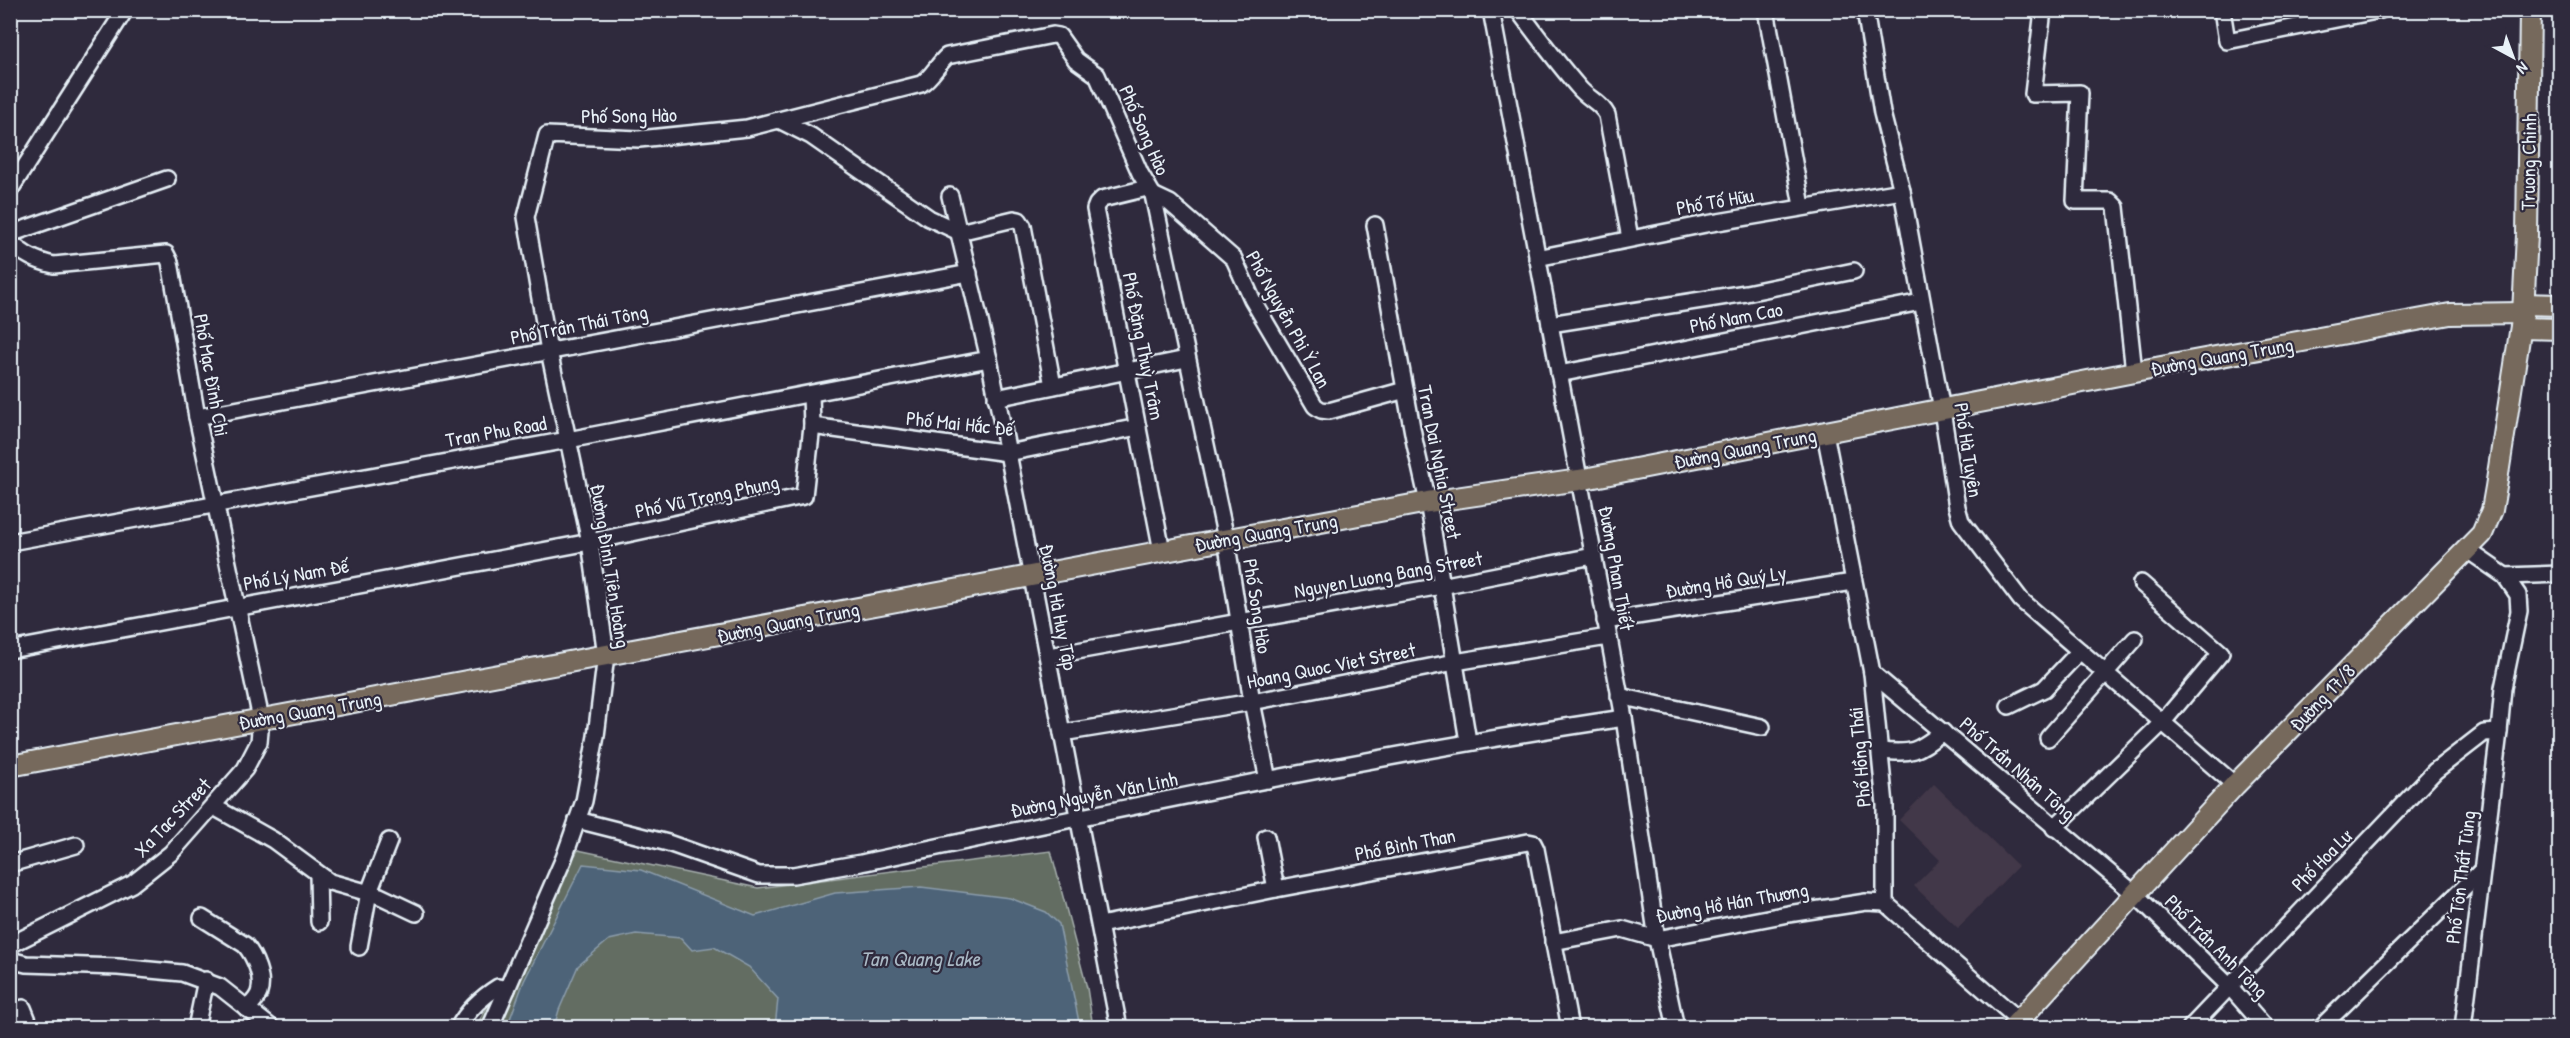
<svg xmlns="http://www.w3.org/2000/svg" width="2570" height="1038" font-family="'Patrick Hand',sans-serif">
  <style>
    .built { fill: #433848 }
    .green { fill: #636d62; stroke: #a6afad; stroke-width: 1.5 }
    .water { fill: #4d6478; stroke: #8b9cab; stroke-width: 1.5 }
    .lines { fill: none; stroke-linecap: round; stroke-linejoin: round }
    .minor-casing { stroke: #e8f1f8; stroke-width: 20 }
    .major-casing { stroke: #e8f1f8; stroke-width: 24 }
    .minor { stroke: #2f2a3d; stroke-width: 15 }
    .major { stroke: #76695c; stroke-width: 20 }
    .labels { text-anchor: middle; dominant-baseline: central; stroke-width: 4.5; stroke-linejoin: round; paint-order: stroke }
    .street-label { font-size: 20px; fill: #e8f1f8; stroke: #2f2a3d }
    .water-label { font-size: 21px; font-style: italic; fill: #aab9c5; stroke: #2f2a3d }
  </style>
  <rect width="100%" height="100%" fill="#2f2a3d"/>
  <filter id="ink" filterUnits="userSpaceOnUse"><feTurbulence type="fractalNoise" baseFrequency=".0167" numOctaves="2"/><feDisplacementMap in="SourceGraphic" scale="12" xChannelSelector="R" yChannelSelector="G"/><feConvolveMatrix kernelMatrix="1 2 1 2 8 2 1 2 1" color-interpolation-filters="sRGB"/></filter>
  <g filter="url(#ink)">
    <!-- built -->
    <polygon class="built" points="1934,784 2018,866 1958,928 1914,886 1940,860 1899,820"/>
    <!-- green -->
    <polygon class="green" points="578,850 758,888 1051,851 1087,988 1093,1027 475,1028"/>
    <!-- water -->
    <polygon class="water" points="583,864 641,870 755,916 835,893 921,887 1010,898 1046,912 1059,924 1080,1027 775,1027 778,999 749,967 714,947 692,950 681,938 636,934 609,940 578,966 559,1010 554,1027 507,1027 524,981"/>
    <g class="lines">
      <!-- minor casing -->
      <g class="minor-casing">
        <g id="minor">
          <polyline points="1491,10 1624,718 1657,939 1676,1028"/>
          <path d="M1518,10C1538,37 1558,64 1580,89C1589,99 1601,103 1607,115L1630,238"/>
          <polyline points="1766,10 1802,206"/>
          <polyline points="1865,10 1882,113 1902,191 1942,410 1957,507 1961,521 2021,600 2235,785"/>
          <polyline points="2043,10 2033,94 2080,93 2075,201 2110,201 2116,207 2134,372"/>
          <polyline points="2222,10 2227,41 2381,10"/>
          <polyline points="779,120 811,136 929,218 959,232 1014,219 1019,220 1023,226 1053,386"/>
          <polyline points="1147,188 1102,199 1097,204 1095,209 1162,551"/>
          <polyline points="10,190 125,10"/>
          <polyline points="1153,195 1170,203 1234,259 1252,299 1315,406 1321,410 1329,411 1405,390"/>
          <polyline points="950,196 989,359 1008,453 1119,1028"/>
          <polyline points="1375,225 1415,444 1428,502 1468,741"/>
          <polyline points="10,234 167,179"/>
          <path d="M10,242C24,255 36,261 54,265L166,254L170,262L197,417L261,719L259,742L245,769L171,853L132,884L10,945"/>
          <polyline points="1537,258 1706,224 1902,191"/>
          <polyline points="1550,324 1746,293 1854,271"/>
          <polyline points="1559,374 1921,302"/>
          <polyline points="996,398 1186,359"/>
          <polyline points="197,417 969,273"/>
          <polyline points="812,426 1008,453 1138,427"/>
          <polyline points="1825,433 1872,673 1885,805 1885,903 2028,1028"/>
          <polyline points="10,542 568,440 989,359"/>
          <polyline points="2466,549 2505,576 2518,595 2519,611 2503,688 2499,732"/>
          <polyline points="2505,576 2560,574"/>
          <polyline points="1605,621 1853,582"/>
          <polyline points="10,650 590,542 804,496 812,426 811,394"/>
          <polyline points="1049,656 1441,586 1593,556"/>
          <polyline points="1872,673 2136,895 2230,987 2266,1028"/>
          <polyline points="1619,696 1762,727"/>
          <polyline points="2009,706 2044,689 2080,651"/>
          <polyline points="1062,733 1252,702 1455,662 1608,637"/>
          <polyline points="2048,738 2135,639"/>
          <path d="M1880,751C1914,754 1916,752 1943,732"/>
          <polyline points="214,807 273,840 330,882 380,896 416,913"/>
          <path d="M577,820L668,843L759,875H793L861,863C1114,810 1368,756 1624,718"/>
          <polyline points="2054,828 2162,723 2221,653 2141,583"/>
          <polyline points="1266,837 1276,889"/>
          <polyline points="10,864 76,845"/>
          <polyline points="318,874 319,922"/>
          <path d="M202,918L245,945C255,957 264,978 259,993C257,999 251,1004 247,1009"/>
          <polyline points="1100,925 1276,889 1528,842 1533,843 1536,849 1570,1028"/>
          <polyline points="1553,942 1622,929 1657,939 1788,914 1866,902 1885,903"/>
          <polyline points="359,947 369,892 389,841"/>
          <polyline points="10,960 26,964 118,967 182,973 220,987 272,1028"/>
          <polyline points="23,1008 31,1028"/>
          <polyline points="196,1028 206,980"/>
          <path d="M458,1028C467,1011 482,997 498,987L507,989"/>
          <path d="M490,1028L564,858L584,801L596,736L606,655L590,542L549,351L526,217L547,135L639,139L747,128L921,84C932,77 937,65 947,56L1053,35L1059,36L1076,60L1097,75L1140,173L1153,195L1226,539L1252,702L1268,780"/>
          <polyline points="2190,1028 2435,771 2484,733 2499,732 2463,1028"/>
          <polyline points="2320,1028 2482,870"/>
        </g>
      </g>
      <!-- major casing -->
      <g class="major-casing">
        <g id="major">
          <polyline points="2524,304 2560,305"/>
          <polyline points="2521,328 2560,329"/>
          <polyline points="10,766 1428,502 1579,480 2134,372 2450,314 2523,313"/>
          <polyline points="2012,1028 2235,785 2482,534 2492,510 2496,487 2523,313 2527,235 2530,10"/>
        </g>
      </g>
      <!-- minor -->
      <use href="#minor" class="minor"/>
      <!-- major -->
      <use href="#major" class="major"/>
    </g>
  </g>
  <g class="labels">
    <!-- street labels -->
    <g class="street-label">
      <text transform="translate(629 115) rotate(-1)">Phố Song Hào</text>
      <text transform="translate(1145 130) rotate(66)">Phố Song Hào</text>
      <text transform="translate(2528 162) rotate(-89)">Truong Chinh</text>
      <text transform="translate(1715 201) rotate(-10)">Phố Tố Hữu</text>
      <text transform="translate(1736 317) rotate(-11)">Phố Nam Cao</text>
      <text transform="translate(1289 319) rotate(61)">Phố Nguyễn Phi Ỷ Lan</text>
      <text transform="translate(579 324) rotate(-11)">Phố Trần Thái Tông</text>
      <text transform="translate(1144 346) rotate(79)">Phố Đặng Thuỳ Trâm</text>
      <text transform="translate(2222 356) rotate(-10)">Đường Quang Trung</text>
      <text transform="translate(212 375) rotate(80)">Phố Mạc Đĩnh Chi</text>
      <text transform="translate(960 423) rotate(6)">Phố Mai Hắc Đế</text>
      <text transform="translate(496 431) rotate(-10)">Tran Phu Road</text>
      <text transform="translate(1745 448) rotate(-11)">Đường Quang Trung</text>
      <text transform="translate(1969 450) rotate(81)">Phố Hà Tuyên</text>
      <text transform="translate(1440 462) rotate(79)">Tran Dai Nghia Street</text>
      <text transform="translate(707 496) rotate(-12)">Phố Vũ Trọng Phụng</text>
      <text transform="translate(1266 532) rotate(-10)">Đường Quang Trung</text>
      <text transform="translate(611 566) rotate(81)">Đường Đinh Tiên Hoàng</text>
      <text transform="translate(1617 568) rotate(80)">Đường Phan Thiết</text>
      <text transform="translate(296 574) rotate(-10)">Phố Lý Nam Đế</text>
      <text transform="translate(1388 574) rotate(-10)">Nguyen Luong Bang Street</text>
      <text transform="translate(1726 581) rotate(-9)">Đường Hồ Quý Ly</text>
      <text transform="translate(1258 606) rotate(81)">Phố Song Hào</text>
      <text transform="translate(1059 607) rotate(79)">Đường Hà Huy Tập</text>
      <text transform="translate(788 622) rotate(-11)">Đường Quang Trung</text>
      <text transform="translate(1331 665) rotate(-11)">Hoang Quoc Viet Street</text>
      <text transform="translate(2322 697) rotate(-46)">Đường 17/8</text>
      <text transform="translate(310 710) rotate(-10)">Đường Quang Trung</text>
      <text transform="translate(1859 757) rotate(-95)">Phố Hồng Thái</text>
      <text transform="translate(2018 768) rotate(41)">Phố Trần Nhân Tông</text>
      <text transform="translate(1094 794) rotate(-11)">Đường Nguyễn Văn Linh</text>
      <text transform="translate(172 817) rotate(-46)">Xa Tac Street</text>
      <text transform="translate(1405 844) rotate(-11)">Phố Bình Than</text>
      <text transform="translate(2321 860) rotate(-46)">Phố Hoa Lư</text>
      <text transform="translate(2460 877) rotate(-83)">Phố Tôn Thất Tùng</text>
      <text transform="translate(1732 902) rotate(-10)">Đường Hồ Hán Thương</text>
      <text transform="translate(2217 946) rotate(45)">Phố Trần Anh Tông</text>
    </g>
    <!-- water labels -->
    <g class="water-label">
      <text x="920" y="958">Tan Quang Lake</text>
    </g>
  </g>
  <!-- margin -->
  <rect width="2570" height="1038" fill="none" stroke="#2f2a3d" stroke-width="36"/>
  <rect x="18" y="18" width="2534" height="1002" fill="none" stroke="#e8f1f8" stroke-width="2" filter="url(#ink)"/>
  <!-- north arrow -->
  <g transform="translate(2513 57) rotate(139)" stroke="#2f2a3d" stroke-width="4.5" paint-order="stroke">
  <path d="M0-4.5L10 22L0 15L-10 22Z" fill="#e8f1f8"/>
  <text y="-9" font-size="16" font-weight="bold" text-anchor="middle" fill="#e8f1f8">N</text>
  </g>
</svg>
